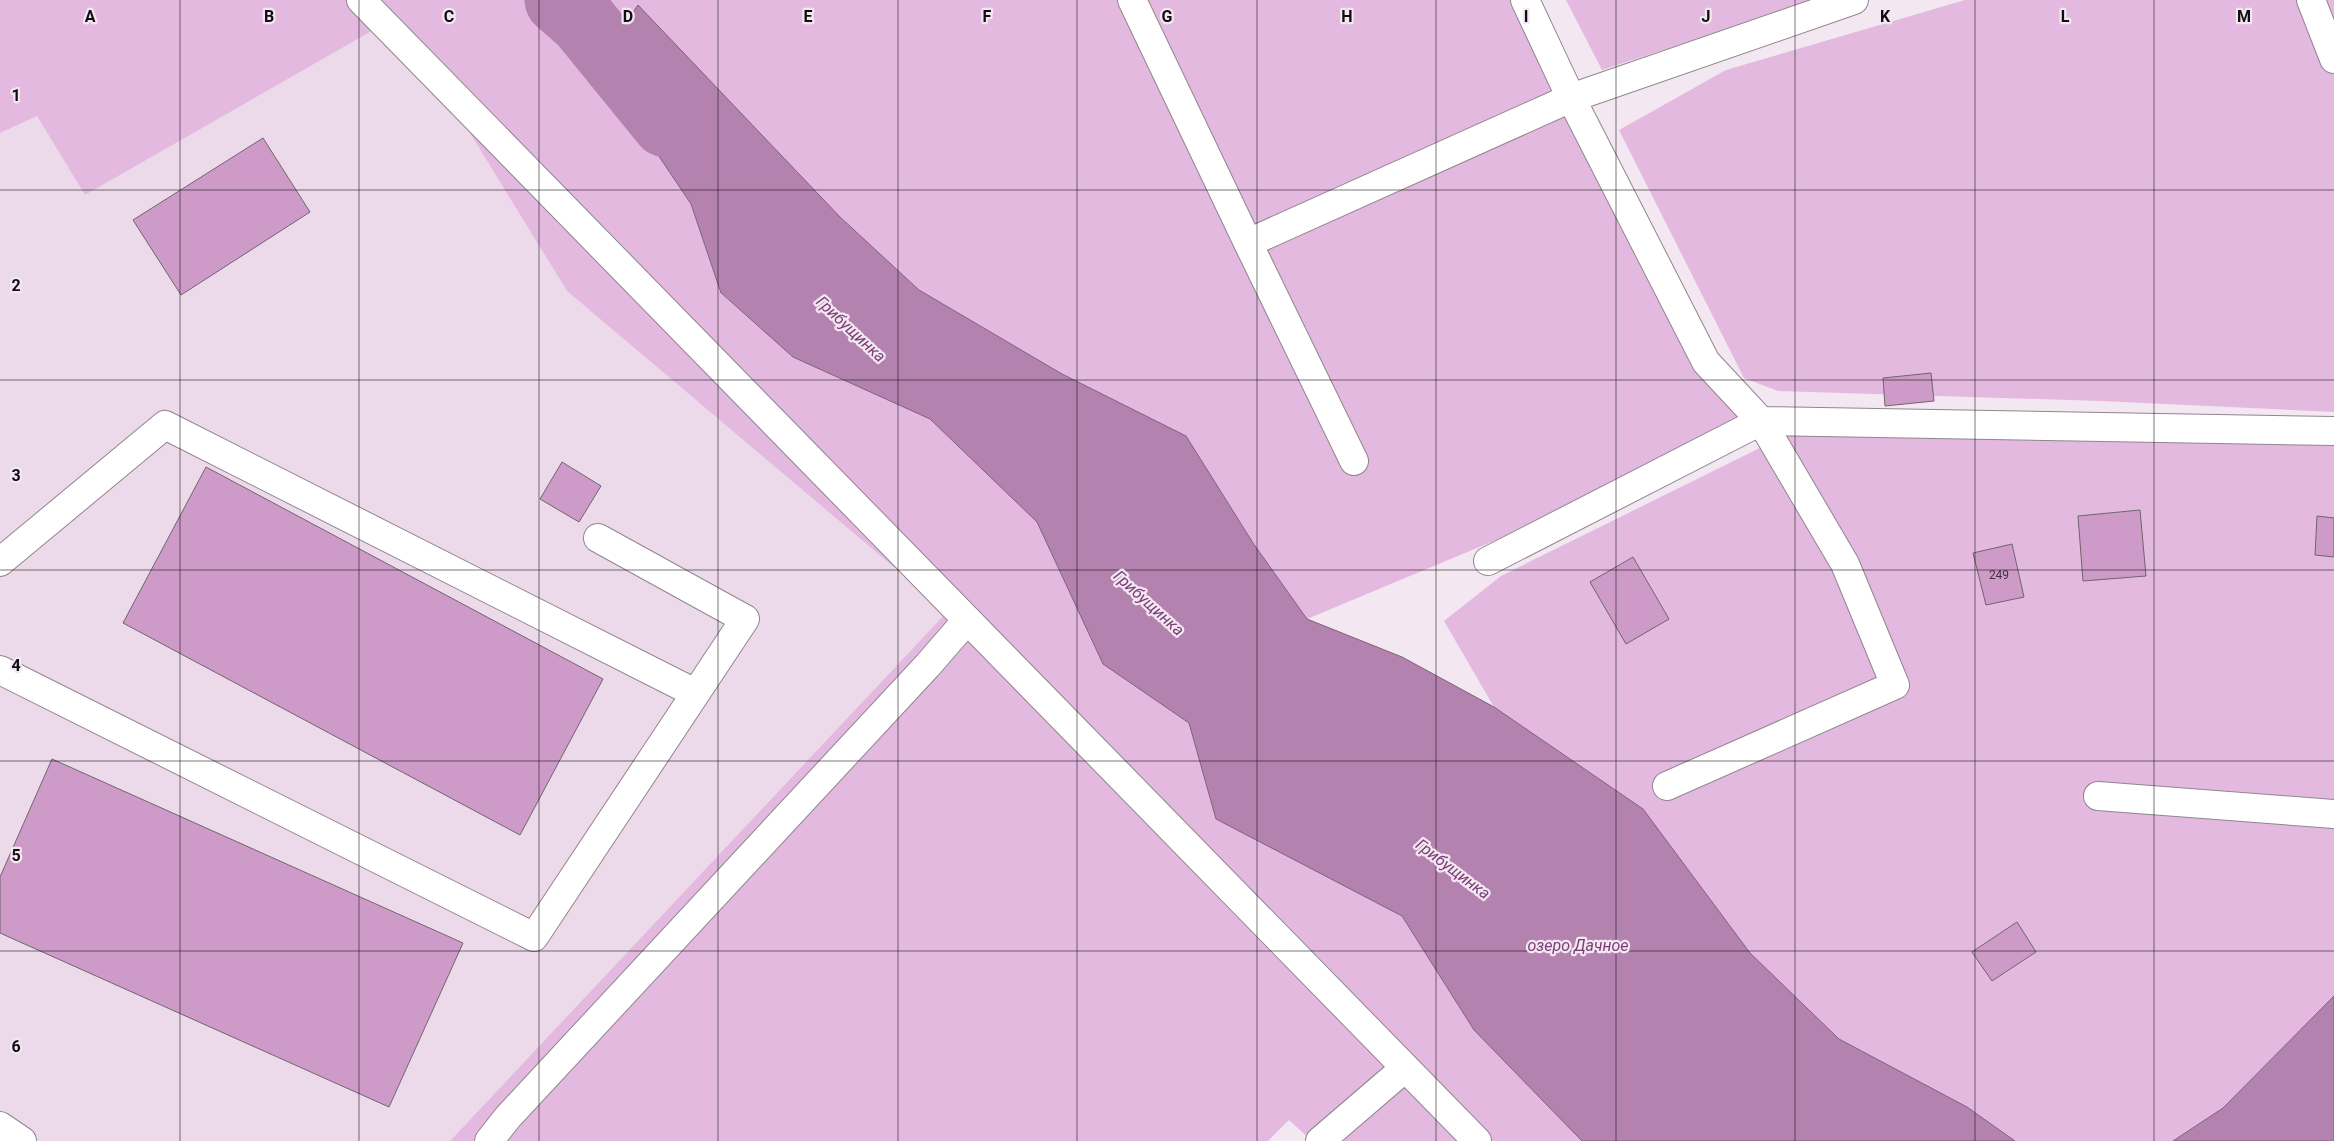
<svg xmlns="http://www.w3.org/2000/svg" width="2334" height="1141" font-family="Roboto,sans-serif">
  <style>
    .built { fill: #ecd9ea }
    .green { fill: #e3b9df }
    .water { fill: #b382af; stroke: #825f7f }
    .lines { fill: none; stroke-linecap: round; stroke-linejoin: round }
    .river { stroke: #b382af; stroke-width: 69 }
    .building { fill: #ce9bc9; stroke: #6f656e }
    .minor-casing { stroke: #91868f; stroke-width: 30 }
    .minor { stroke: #fff; stroke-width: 28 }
    .grid { fill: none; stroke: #100c10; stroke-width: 1; stroke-opacity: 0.55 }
    .labels { text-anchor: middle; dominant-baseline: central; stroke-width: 4.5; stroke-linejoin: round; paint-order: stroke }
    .number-label { font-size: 12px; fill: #40303e }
    .water-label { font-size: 16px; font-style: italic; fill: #7a3c76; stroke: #f3e7f2 }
    .grid-label { font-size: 16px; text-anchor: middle; font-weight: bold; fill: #100c10; stroke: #f3e7f2; stroke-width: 4.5; stroke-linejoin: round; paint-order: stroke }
  </style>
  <rect width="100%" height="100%" fill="#f3e7f2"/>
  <!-- built -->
  <polygon class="built" points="398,16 567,291 947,612 450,1141 0,1141 0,133 37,116 85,195"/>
  <!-- green -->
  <g class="green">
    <polygon points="0,0 1517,0 1742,419 1594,499 1307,619 1253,543 1186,437 1062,374 919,290 840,217 597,64 691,204 721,294 793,357 930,419 1037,522 1103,664 1189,723 1216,819 1402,916 1474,1030 1582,1141 1312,1141 1289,1120 1268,1141 450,1141 947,612 567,291 398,16 85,195 37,116 0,133"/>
    <polygon points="1566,0 1816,0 1602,70"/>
    <polygon points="1965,0 2334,0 2334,412 2101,401 1778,391 1744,378 1619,130 1726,70"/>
    <polygon points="1798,429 2334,436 2334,996 2223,1108 2173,1141 2015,1141 1967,1107 1839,1039 1750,953 1643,809 1494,707 1444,621 1501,576"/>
  </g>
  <!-- water -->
  <g class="water">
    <polygon points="638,5 840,217 919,290 1062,374 1186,436 1253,543 1307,619 1402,657 1494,707 1643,809 1750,953 1839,1039 1967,1107 2015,1141 1582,1141 1474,1030 1402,916 1216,819 1189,723 1103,664 1037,522 930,419 793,357 721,293 691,204 597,64"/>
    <polygon points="2334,996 2334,1141 2173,1141 2223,1108"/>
  </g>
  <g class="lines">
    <!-- river -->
    <polyline class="river" points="559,0 583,21 666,123"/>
  </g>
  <!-- building -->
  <g class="building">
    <polygon points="263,138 310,212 181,295 133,220"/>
    <polygon points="1931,373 1934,401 1885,406 1883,378"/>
    <polygon points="562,462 601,486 579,522 540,499"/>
    <polygon points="206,467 603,679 520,835 123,623"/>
    <polygon points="2140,510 2146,576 2083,581 2078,516"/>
    <polygon points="2317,516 2334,518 2334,557 2315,555"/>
    <polygon points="2012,544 2024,597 1986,605 1973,553"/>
    <polygon points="1633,557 1669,619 1626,644 1590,582"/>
    <polygon points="52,759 463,943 389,1107 0,933 0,877"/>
    <polygon points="2017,922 2036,952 1992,981 1972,952"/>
  </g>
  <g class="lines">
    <!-- minor casing -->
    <g class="minor-casing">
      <g id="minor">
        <polyline points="361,0 1477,1141"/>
        <polyline points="1132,0 1248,243 1571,98 1854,0"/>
        <polyline points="1525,0 1571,98 1706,362 1761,421 2334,431"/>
        <polyline points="2311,0 2334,59"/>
        <polyline points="1248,243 1354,461"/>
        <polyline points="1488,561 1761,421 1845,564 1895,685 1667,786"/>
        <polyline points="0,562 165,425 695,693"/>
        <polyline points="0,670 534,937 745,619 598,538"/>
        <polyline points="2098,796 2334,814"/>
        <polyline points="0,1126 22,1141"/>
        <polyline points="489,1141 508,1117 928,665 967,620"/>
        <polyline points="1320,1141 1405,1068"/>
      </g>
    </g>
    <!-- minor -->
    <use href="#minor" class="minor"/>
  </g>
  <!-- grid -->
  <path class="grid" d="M180,0V1141M359,0V1141M539,0V1141M718,0V1141M898,0V1141M1077,0V1141M1257,0V1141M1436,0V1141M1616,0V1141M1795,0V1141M1975,0V1141M2154,0V1141M0,190H2334M0,380H2334M0,570H2334M0,761H2334M0,951H2334"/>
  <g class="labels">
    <!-- number labels -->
    <g class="number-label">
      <text x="1999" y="575">249</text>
    </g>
    <!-- water labels -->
    <g class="water-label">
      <text transform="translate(851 329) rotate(43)">Грибущинка</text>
      <text transform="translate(1149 603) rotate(42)">Грибущинка</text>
      <text transform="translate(1453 869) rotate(37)">Грибущинка</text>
      <text x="1578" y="945">озеро Дачное</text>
    </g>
  </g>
  <g class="grid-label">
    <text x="90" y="22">A</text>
    <text x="269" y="22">B</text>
    <text x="449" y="22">C</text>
    <text x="628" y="22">D</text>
    <text x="808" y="22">E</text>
    <text x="987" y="22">F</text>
    <text x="1167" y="22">G</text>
    <text x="1347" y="22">H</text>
    <text x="1526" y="22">I</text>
    <text x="1706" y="22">J</text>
    <text x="1885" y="22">K</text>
    <text x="2065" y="22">L</text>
    <text x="2244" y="22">M</text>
    <text x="16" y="101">1</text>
    <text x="16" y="291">2</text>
    <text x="16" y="481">3</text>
    <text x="16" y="671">4</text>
    <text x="16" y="861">5</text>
    <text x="16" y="1052">6</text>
  </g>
</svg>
